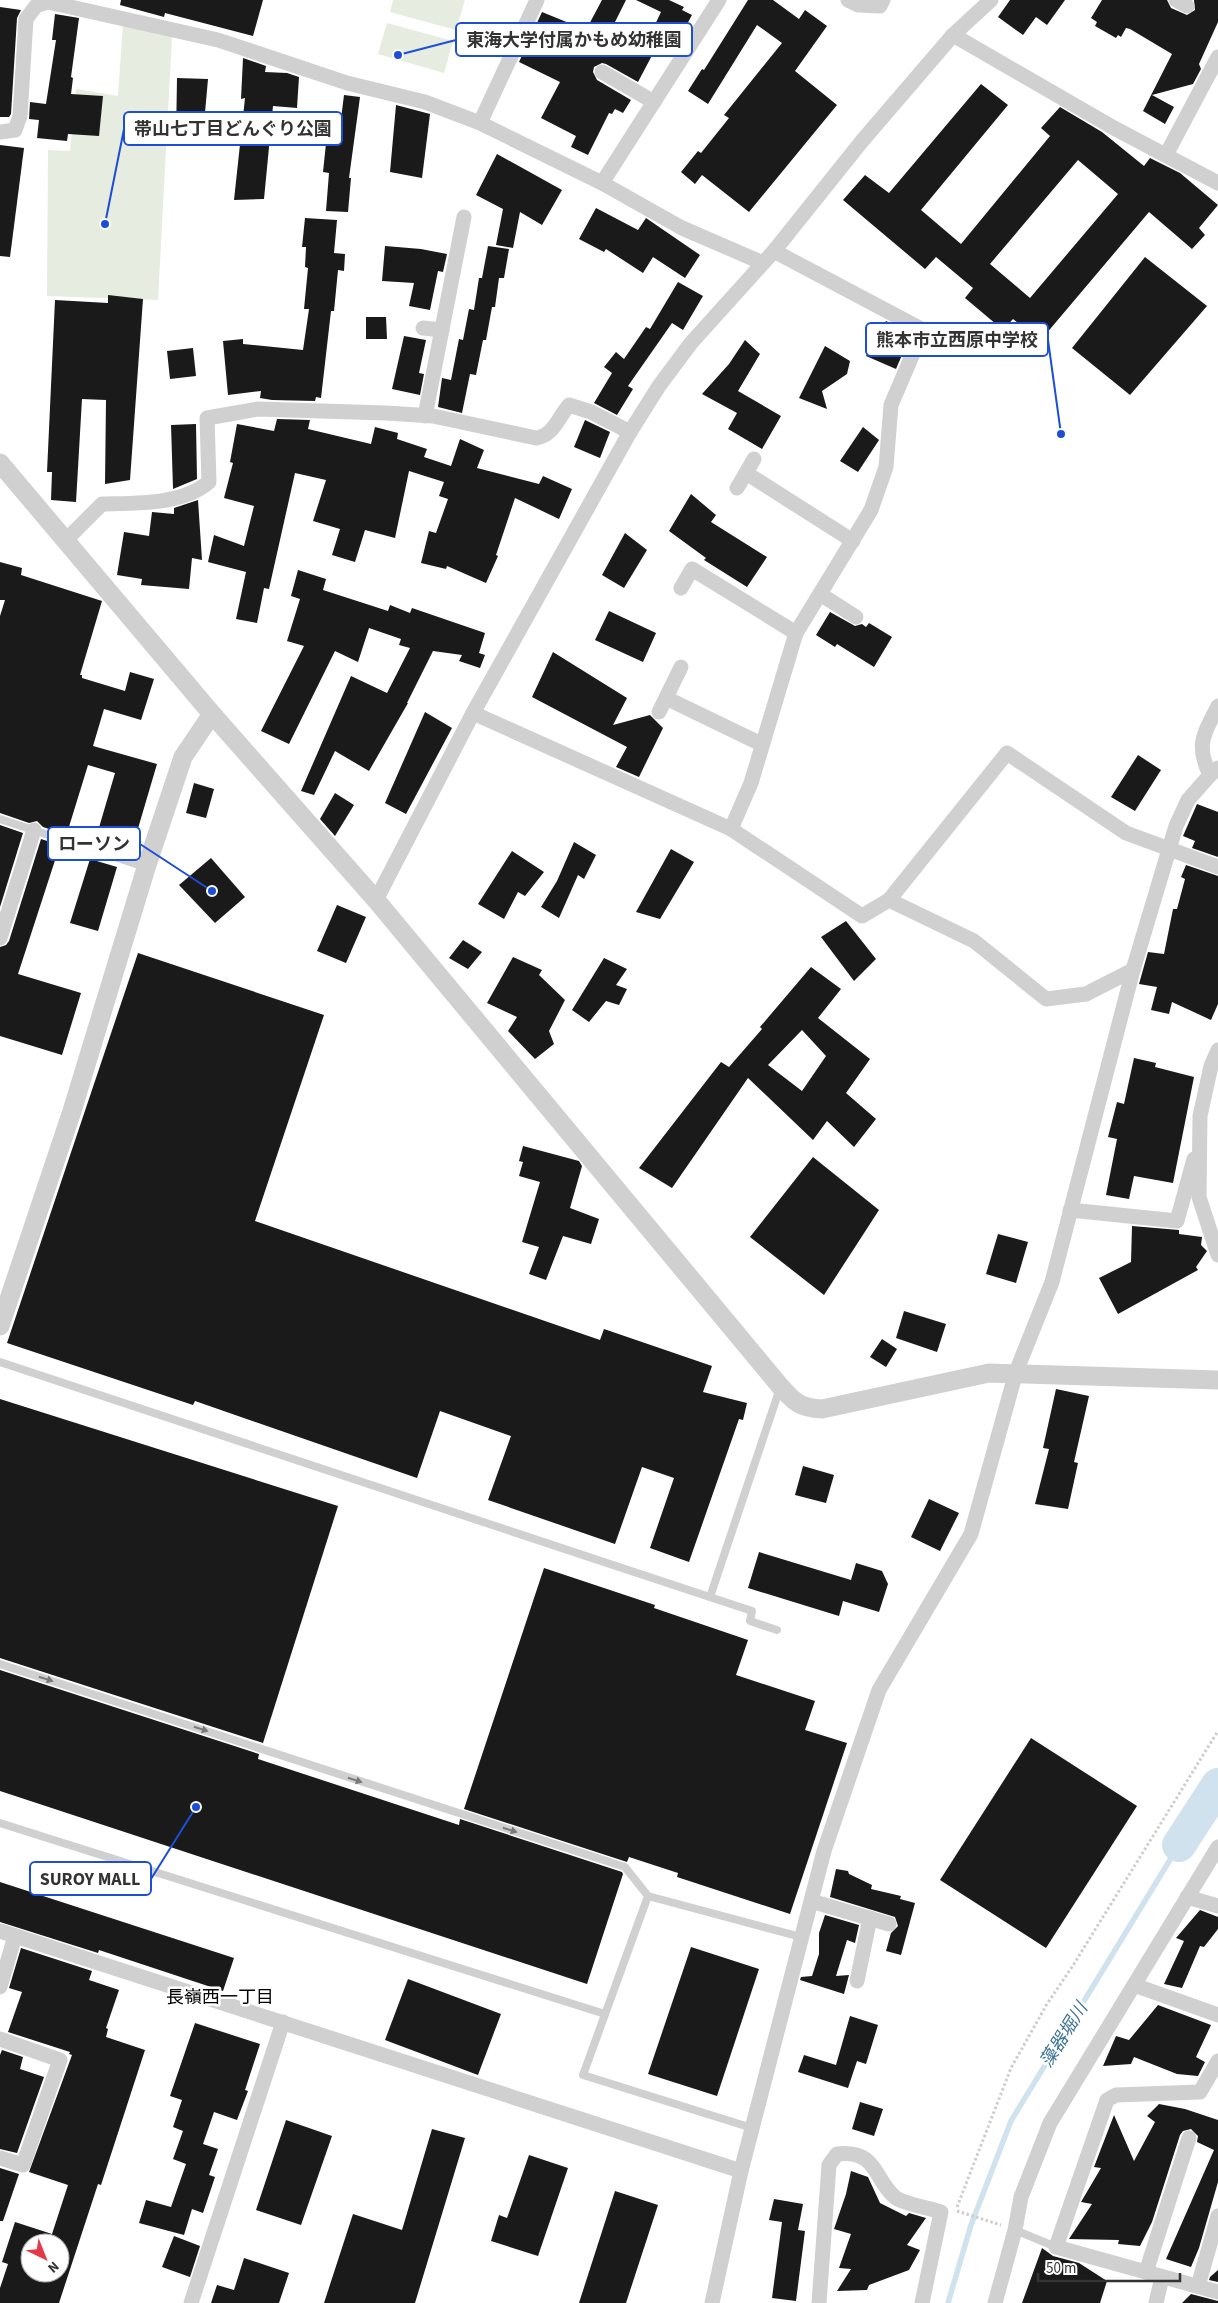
<svg xmlns="http://www.w3.org/2000/svg" width="1218" height="2303" font-family="'Source Sans 3','Noto Sans JP',sans-serif">
  <style>
    .green { fill: #e6ecdf }
    .lines { fill: none; stroke-linecap: round; stroke-linejoin: round }
    .stream { stroke: #cfe2ee; stroke-width: 5.5 }
    .river { stroke: #cfe2ee; stroke-width: 34 }
    .building { fill: #1a1a1a; fill-rule: evenodd }
    .path { stroke: #cdcdcd; stroke-width: 3; stroke-dasharray: 2.5 2.5; stroke-linecap: butt }
    .service { stroke: #d0d0d0; stroke-width: 8 }
    .minor { stroke: #d0d0d0; stroke-width: 15 }
    .tertiary { stroke: #d0d0d0; stroke-width: 19 }
    .oneway { fill: #7a7a7a }
    .labels { text-anchor: middle; dominant-baseline: central; stroke-width: 5; stroke-linejoin: round; paint-order: stroke }
    .neighbourhood-label { font-size: 18px; fill: #000; stroke: #fff }
    .water-label { font-size: 18px; font-style: italic; fill: #3f7597; stroke: #fff }
    .leader { fill: none; stroke: #1d4ed8; stroke-width: 2 }
    .callout-dot { fill: #1d4ed8; stroke: #fff; stroke-width: 2 }
    .callout { fill: #fff; stroke: #1d4ed8; stroke-width: 2 }
    .callout-label { font-size: 18px; text-anchor: middle; font-weight: bold; fill: #333 }
  </style>
  <rect width="100%" height="100%" fill="#fff"/>
  <!-- green -->
  <g class="green">
    <polygon points="393,0 465,0 456,30 390,12"/>
    <polygon points="387,23 453,41 444,73 378,54"/>
    <polygon points="123,24 172,36 158,300 47,296 48,150 70,151 76,89 118,96"/>
  </g>
  <g class="lines">
    <!-- stream -->
    <polyline class="stream" points="948,2303 971,2225 1011,2121 1179,1845"/>
    <!-- river -->
    <polyline class="river" points="1179,1845 1218,1785"/>
  </g>
  <!-- building -->
  <g class="building">
    <polygon points="121,0 263,0 253,36 165,13 164,17 120,5"/>
    <polygon points="602,0 626,0 615,22 658,44 638,82 606,64 602,63 594,67 593,72 597,80 631,100 623,113 615,109 612,114 609,113 588,155 571,147 576,136 541,118 560,82 519,62 542,12 586,30"/>
    <polygon points="636,0 669,0 684,7 682,10 692,15 678,41 671,38 668,44 650,35 661,12"/>
    <polygon points="748,0 773,0 799,19 805,10 827,26 795,71 837,105 749,212 702,175 695,184 681,172 698,151 701,153 729,118 724,115 782,43 757,25 708,104 688,91 702,69 704,70"/>
    <polygon points="1010,0 1065,0 1047,25 1036,17 1023,35 998,17"/>
    <polygon points="1102,0 1167,0 1171,8 1187,15 1195,10 1194,0 1218,0 1218,22 1199,64 1201,69 1193,84 1152,95 1174,107 1165,124 1143,111 1172,54 1130,29 1126,28 1121,37 1118,35 1116,38 1095,26 1097,22 1091,18"/>
    <polygon points="0,7 21,10 17,18 11,114 9,117 0,117"/>
    <polygon points="55,14 79,18 71,77 73,78 71,94 103,96 99,136 68,134 67,141 37,138 39,120 29,119 30,102 46,104 56,40 52,40"/>
    <polygon points="243,58 266,66 265,72 287,73 299,77 297,108 273,106 264,199 234,200 245,98 241,99"/>
    <polygon points="177,78 208,79 203,135 176,138"/>
    <path d="M981,84L1008,105L921,210L961,244L1050,136L1041,128L1060,107L1102,132L1144,166L1150,158L1180,173L1218,205L1199,228L1205,235L1192,249L1149,212L1040,341L1013,319L1003,330L965,298L973,288L936,257L925,269L843,200L865,175L889,193ZM1078,160L1118,194L1030,298L990,264Z"/>
    <polygon points="344,95 360,97 349,178 351,178 348,212 326,211 329,173 323,172 327,134 339,135"/>
    <polygon points="396,105 430,114 422,178 390,172"/>
    <polygon points="0,145 24,148 10,257 0,256"/>
    <polygon points="497,154 562,190 542,225 520,212 513,248 496,245 503,209 476,195"/>
    <polygon points="596,208 638,230 646,218 700,255 685,278 653,257 643,273 606,249 604,252 579,239"/>
    <polygon points="305,218 337,220 334,253 345,254 344,271 338,270 334,311 331,311 321,398 316,397 315,401 272,400 260,398 261,391 228,395 223,341 243,339 243,344 303,350 309,309 304,309 308,268 305,267 306,247 302,247"/>
    <polygon points="385,246 421,249 447,254 443,272 438,271 430,310 409,306 414,283 382,281"/>
    <polygon points="488,246 509,249 504,278 499,278 495,307 492,307 486,340 483,340 476,375 470,374 462,413 438,407 442,378 451,380 459,339 463,340 469,309 474,310 479,278 482,278"/>
    <polygon points="1145,257 1207,306 1130,395 1072,348"/>
    <polygon points="678,282 703,296 683,330 672,323 628,386 633,389 617,415 594,403 612,373 604,367 616,352 624,359 646,327 650,329"/>
    <polygon points="108,295 143,299 130,480 105,484 106,400 82,399 76,502 51,500 52,472 47,472 55,300 108,303"/>
    <polygon points="366,317 386,317 387,339 366,339"/>
    <polygon points="886,321 911,334 896,369 866,356"/>
    <polygon points="404,336 426,340 419,373 424,374 420,395 392,389"/>
    <polygon points="745,340 760,354 738,391 781,416 762,449 728,429 737,413 702,394 729,364"/>
    <polygon points="825,346 850,361 847,374 822,391 827,409 799,398"/>
    <polygon points="193,348 196,376 170,379 167,351"/>
    <polygon points="277,419 310,420 308,429 371,444 375,427 398,433 397,439 427,449 424,457 451,466 460,439 484,450 477,468 539,484 543,476 572,489 559,519 515,498 496,555 498,556 486,583 447,566 446,569 421,563 429,531 436,533 448,499 439,496 444,482 409,471 395,538 365,530 355,562 332,555 340,529 313,521 326,480 295,473 269,589 264,588 257,623 236,619 246,572 208,562 214,535 244,546 254,506 224,498 233,463 230,462 237,424 274,431"/>
    <polygon points="585,420 610,432 600,458 574,447"/>
    <polygon points="196,424 197,479 173,489 171,425"/>
    <polygon points="863,427 879,440 858,472 840,461"/>
    <polygon points="691,494 716,515 711,522 767,557 747,587 704,560 706,558 669,531"/>
    <polygon points="198,500 202,560 192,558 189,589 141,585 142,579 117,575 124,532 149,536 152,512 174,514 174,508"/>
    <polygon points="625,533 647,550 624,588 602,575"/>
    <polygon points="0,562 22,568 21,575 102,601 80,675 82,675 82,678 125,691 130,672 154,679 141,720 104,709 93,746 157,764 134,842 98,831 115,773 88,765 68,830 65,829 64,834 43,827 37,821 29,823 0,813 0,616 5,600 0,600"/>
    <polygon points="298,570 326,579 323,590 388,611 390,605 410,613 412,608 485,633 479,653 485,655 480,668 459,661 462,655 433,651 407,703 408,703 369,771 335,751 314,795 301,791 351,676 387,693 410,648 399,645 401,639 369,628 358,662 335,651 289,744 261,731 304,646 287,641 300,599 291,596"/>
    <polygon points="609,611 656,633 643,662 595,640"/>
    <polygon points="830,612 855,626 862,624 866,627 869,623 892,637 874,667 837,644 835,647 816,635"/>
    <polygon points="553,652 627,698 613,725 650,715 663,728 639,777 616,767 627,747 532,697"/>
    <polygon points="425,712 452,728 406,814 385,803"/>
    <polygon points="1138,755 1161,770 1135,811 1111,797"/>
    <polygon points="194,783 214,789 206,818 186,813"/>
    <polygon points="335,793 354,805 335,836 320,819"/>
    <polygon points="1197,804 1218,812 1218,857 1192,848 1195,841 1183,836"/>
    <polygon points="0,825 23,833 0,907"/>
    <polygon points="41,839 60,845 18,974 81,993 62,1055 0,1036 0,947 6,945 9,941"/>
    <polygon points="574,842 596,855 584,879 578,875 559,918 541,907 557,881"/>
    <polygon points="671,849 694,862 660,919 636,912"/>
    <polygon points="512,851 544,872 525,896 518,892 504,919 478,904"/>
    <polygon points="211,858 245,897 215,923 179,885"/>
    <polygon points="90,859 117,867 98,931 70,923"/>
    <polygon points="1186,865 1218,876 1218,1004 1211,1020 1172,1002 1169,1014 1151,1010 1157,987 1139,984 1148,952 1164,954 1173,909 1177,909 1185,879 1181,877"/>
    <polygon points="337,905 366,917 346,963 317,951"/>
    <polygon points="846,921 876,959 854,981 821,937"/>
    <polygon points="463,940 482,952 468,969 449,958"/>
    <polygon points="138,953 324,1015 255,1221 600,1340 604,1329 712,1366 703,1392 747,1403 743,1420 739,1419 689,1562 650,1548 674,1478 642,1467 615,1544 488,1500 511,1436 440,1411 417,1478 195,1401 193,1405 7,1343"/>
    <polygon points="513,957 542,970 539,975 565,1000 549,1031 554,1044 535,1059 508,1031 517,1017 487,1003"/>
    <polygon points="604,958 627,969 616,985 627,989 619,1005 606,1001 589,1022 572,1010"/>
    <path d="M811,967L841,989L818,1018L870,1059L846,1093L876,1119L854,1147L827,1121L813,1140L748,1078L672,1188L639,1168L721,1062L729,1067L762,1029L760,1027ZM802,1030L826,1056L802,1091L768,1065Z"/>
    <polygon points="1134,1058 1156,1063 1155,1067 1194,1077 1173,1183 1134,1176 1129,1199 1106,1195 1117,1139 1108,1137 1117,1102 1124,1104"/>
    <polygon points="523,1146 579,1161 582,1166 570,1208 599,1219 591,1244 563,1236 546,1280 529,1274 539,1247 522,1242 540,1182 519,1176 523,1162 519,1161"/>
    <polygon points="813,1157 879,1210 824,1295 750,1237"/>
    <polygon points="1132,1226 1179,1230 1179,1234 1202,1237 1201,1245 1207,1251 1196,1267 1198,1270 1118,1314 1099,1278 1131,1262"/>
    <polygon points="998,1234 1028,1242 1016,1283 986,1274"/>
    <polygon points="904,1311 946,1324 937,1352 896,1338"/>
    <polygon points="882,1339 897,1349 886,1367 870,1357"/>
    <polygon points="1056,1389 1089,1396 1074,1462 1078,1463 1068,1509 1035,1504 1049,1449 1043,1448"/>
    <polygon points="0,1399 338,1506 263,1743 0,1658"/>
    <polygon points="803,1466 834,1475 826,1503 795,1495"/>
    <polygon points="929,1499 959,1513 940,1551 911,1537"/>
    <polygon points="759,1552 851,1580 856,1563 882,1571 888,1584 879,1612 843,1601 839,1616 748,1588"/>
    <polygon points="544,1568 655,1605 654,1608 748,1640 736,1675 815,1701 805,1730 847,1743 790,1914 677,1877 678,1873 629,1857 627,1862 464,1809"/>
    <polygon points="0,1670 259,1754 258,1759 459,1825 460,1819 622,1872 623,1874 587,1984 0,1791"/>
    <polygon points="1031,1738 1137,1806 1046,1948 940,1880"/>
    <polygon points="836,1869 848,1871 849,1874 872,1885 871,1889 901,1896 900,1899 915,1903 901,1955 886,1951 891,1933 898,1926 895,1917 830,1897"/>
    <polygon points="0,1882 234,1958 223,1991 99,1950 98,1953 0,1922"/>
    <polygon points="1200,1910 1218,1917 1218,1929 1204,1947 1200,1946 1182,1988 1164,1984 1184,1941 1176,1938"/>
    <polygon points="825,1915 859,1925 855,1943 847,1940 836,1976 849,1975 844,1994 800,1980 801,1977 812,1976 819,1954 819,1933"/>
    <polygon points="691,1947 759,1969 717,2096 648,2074"/>
    <path d="M21,1948L92,1971L89,1980L119,1990L106,2028L108,2029L106,2037L145,2050L101,2185L98,2184L59,2303H0V2288L8,2264L2,2262L15,2222L52,2234L68,2185L29,2172L72,2055L69,2054L70,2052L8,2032L22,1992L9,1988ZM30,2243H60V2273H30Z"/>
    <polygon points="408,1979 501,2014 478,2075 385,2040"/>
    <polygon points="1158,2005 1211,2025 1196,2057 1205,2062 1198,2076 1177,2074 1134,2057 1131,2064 1103,2066 1116,2036 1129,2040"/>
    <polygon points="850,2016 878,2025 866,2064 857,2061 848,2088 798,2072 804,2055 836,2065"/>
    <polygon points="195,2023 260,2044 245,2090 248,2091 237,2120 214,2112 203,2144 218,2149 209,2175 215,2177 203,2213 192,2209 184,2235 139,2223 146,2200 171,2207 186,2164 173,2159 183,2131 173,2127 182,2100 170,2096"/>
    <polygon points="2,2050 23,2057 20,2069 44,2077 17,2153 0,2149 0,2055"/>
    <polygon points="860,2102 883,2109 874,2136 852,2129"/>
    <polygon points="1159,2104 1185,2109 1218,2120 1218,2182 1199,2248 1191,2267 1166,2259 1214,2150 1197,2142 1198,2136 1191,2129 1183,2131 1180,2135 1152,2222 1140,2246 1118,2244 1119,2240 1069,2239 1092,2204 1081,2202 1101,2168 1094,2167 1114,2115 1134,2161 1155,2122 1147,2116"/>
    <polygon points="286,2120 332,2136 301,2225 256,2210"/>
    <polygon points="432,2129 465,2138 415,2303 324,2303 353,2214 402,2230"/>
    <polygon points="529,2155 568,2168 538,2256 491,2241 499,2215 507,2218"/>
    <polygon points="0,2168 19,2174 3,2221 0,2221"/>
    <polygon points="851,2171 868,2177 880,2203 906,2216 909,2213 926,2218 907,2245 920,2250 909,2270 869,2285 867,2290 837,2291 851,2269 839,2268 851,2234 834,2229 846,2194"/>
    <polygon points="615,2191 658,2205 626,2303 579,2303"/>
    <polygon points="774,2199 803,2204 798,2230 805,2231 796,2301 772,2298 782,2222 769,2220"/>
    <polygon points="174,2236 200,2246 190,2277 162,2267"/>
    <polygon points="1042,2248 1053,2256 1079,2263 1107,2281 1100,2303 1022,2303"/>
    <polygon points="244,2258 289,2273 279,2303 211,2303 217,2285 234,2290"/>
    <polygon points="1218,2270 1218,2282 1209,2280 1210,2277"/>
    <polygon points="1191,2294 1218,2301 1218,2303 1182,2303"/>
  </g>
  <g class="lines">
    <!-- path -->
    <g class="path">
      <polyline points="957,2207 1011,2068 1047,2004 1072,1967 1218,1731"/>
      <polyline points="957,2211 1001,2225"/>
    </g>
    <!-- service -->
    <g class="service">
      <polyline points="0,819 145,867"/>
      <polyline points="0,1362 752,1611 750,1621 777,1630"/>
      <polyline points="710,1597 780,1388"/>
      <polyline points="0,1664 625,1867 648,1896"/>
      <polyline points="0,1823 605,2014"/>
      <polyline points="752,2128 583,2075 648,1896 801,1937"/>
      <polyline points="1015,2230 1056,2247"/>
    </g>
    <!-- minor -->
    <g class="minor">
      <polyline points="848,0 858,5 880,6 883,0"/>
      <polyline points="1176,0 1187,6"/>
      <polyline points="953,35 1114,128 1218,183"/>
      <polyline points="602,72 654,102"/>
      <polyline points="480,123 537,0"/>
      <polyline points="0,132 15,130 20,116 26,19 36,6 48,2 218,40 347,83 425,102 480,123 602,183 682,228 763,263"/>
      <polyline points="1166,155 1218,57"/>
      <polyline points="602,183 719,0"/>
      <polyline points="423,328 442,330"/>
      <polyline points="425,416 464,217"/>
      <polyline points="746,473 754,459"/>
      <polyline points="737,488 746,473 853,541"/>
      <path d="M66,540L102,504C136,503 182,505 209,482L207,418L258,409L386,413L433,416L536,438C553,436 558,418 569,405L591,412L630,432"/>
      <polyline points="681,588 692,569 796,633"/>
      <polyline points="820,594 856,617"/>
      <polyline points="666,698 761,744"/>
      <polyline points="659,712 681,667"/>
      <polyline points="473,713 731,829 862,916 889,900 1007,753 1126,833 1218,867"/>
      <path d="M1210,775C1195,744 1204,734 1218,706"/>
      <polyline points="731,829 751,783 796,633 871,510 886,467 891,405 923,330 774,251"/>
      <polyline points="376,900 473,713 630,432 659,386 691,343 774,251 862,141 953,35 991,0"/>
      <polyline points="889,900 974,941 1046,999 1086,994 1133,970"/>
      <polyline points="0,938 34,830"/>
      <polyline points="1218,1050 1211,1066 1200,1116 1199,1197 1218,1255"/>
      <polyline points="1070,1210 1177,1221 1194,1159"/>
      <polyline points="1187,1897 1218,1906"/>
      <polyline points="811,1901 889,1924"/>
      <polyline points="0,1931 741,2171"/>
      <polyline points="857,1981 870,1918"/>
      <polyline points="1134,1985 1218,2015"/>
      <polyline points="0,1987 15,1936"/>
      <polyline points="0,2039 60,2060 23,2165 0,2158"/>
      <polyline points="1218,2061 1200,2092 1116,2095 1107,2100 1056,2247 1218,2292"/>
      <polyline points="1146,2272 1189,2138"/>
      <polyline points="1198,2286 1218,2216"/>
      <polyline points="191,2303 283,2022"/>
      <polyline points="712,2303 741,2171 824,1851 879,1690 971,1534 1016,1372 1052,1282 1133,970 1176,826 1188,800 1210,775 1218,768"/>
      <path d="M819,2303L829,2165L837,2154C878,2149 874,2181 896,2198C905,2204 929,2208 941,2212L922,2303"/>
      <polyline points="995,2303 1015,2230 1021,2197 1050,2123 1218,1847"/>
      <polyline points="1156,2303 1162,2277"/>
    </g>
    <!-- tertiary -->
    <g class="tertiary">
      <path d="M0,463L212,714L376,900L780,1386C794,1402 800,1408 822,1409L989,1373L1218,1380"/>
      <polyline points="0,1326 72,1111 146,868 183,757 212,714"/>
    </g>
  </g>
  <!-- one-way arrows -->
  <defs><path id="oneway-solid" d="M-6-.8H1V-3.2L6.5 0L1 3.2V.8H-6Z" transform="scale(1.25)"/></defs>
  <g class="oneway">
    <use href="#oneway-solid" transform="translate(46 1679) rotate(18)"/>
    <use href="#oneway-solid" transform="translate(201 1729) rotate(18)"/>
    <use href="#oneway-solid" transform="translate(355 1780) rotate(18)"/>
    <use href="#oneway-solid" transform="translate(510 1830) rotate(18)"/>
  </g>
  <g class="labels">
    <!-- neighbourhood labels -->
    <g class="neighbourhood-label">
      <text x="220" y="1997">長嶺西一丁目</text>
    </g>
    <!-- water labels -->
    <g class="water-label">
      <text transform="translate(1064 2035) rotate(-58)">藻器堀川</text>
    </g>
  </g>
  <!-- callouts -->
  <path class="leader" d="M398 55L456 40M105 224L124 129M1061 434L1048 340M212 891L140 844M196 1807L151 1879"/>
  <g class="callout-dot">
    <circle cx="398" cy="55" r="5"/>
    <circle cx="105" cy="224" r="5"/>
    <circle cx="1061" cy="434" r="5"/>
    <circle cx="212" cy="891" r="5"/>
    <circle cx="196" cy="1807" r="5"/>
  </g>
  <g class="callout">
    <rect x="456" y="23" width="236" height="33" rx="5"/>
    <rect x="124" y="112" width="218" height="33" rx="5"/>
    <rect x="866" y="323" width="182" height="33" rx="5"/>
    <rect x="48" y="827" width="92" height="33" rx="5"/>
    <rect x="30" y="1862" width="121" height="33" rx="5"/>
  </g>
  <g class="callout-label">
    <text x="574" y="46">東海大学付属かもめ幼稚園</text>
    <text x="233" y="135">帯山七丁目どんぐり公園</text>
    <text x="957" y="346">熊本市立西原中学校</text>
    <text x="94" y="850">ローソン</text>
    <text x="90" y="1885">SUROY MALL</text>
  </g>
  <!-- north arrow -->
  <g transform="translate(45 2258) rotate(137)"><circle r="24" fill="#ffffff" stroke="#adadad"/>
  <path d="M0-4L9 19L0 12L-9 19Z" fill="#e63946"/>
  <text y="-8" font-size="14" font-weight="bold" text-anchor="middle" fill="#333333">N</text>
  </g>
  <!-- scale -->
  <path d="M1038 2273v8h142v-8" fill="none" stroke="#333333" stroke-width="2.5"/>
  <text x="1046" y="2273" font-size="15" fill="#333333" stroke="#ffffff" stroke-width="4" paint-order="stroke">50 m</text>
</svg>
